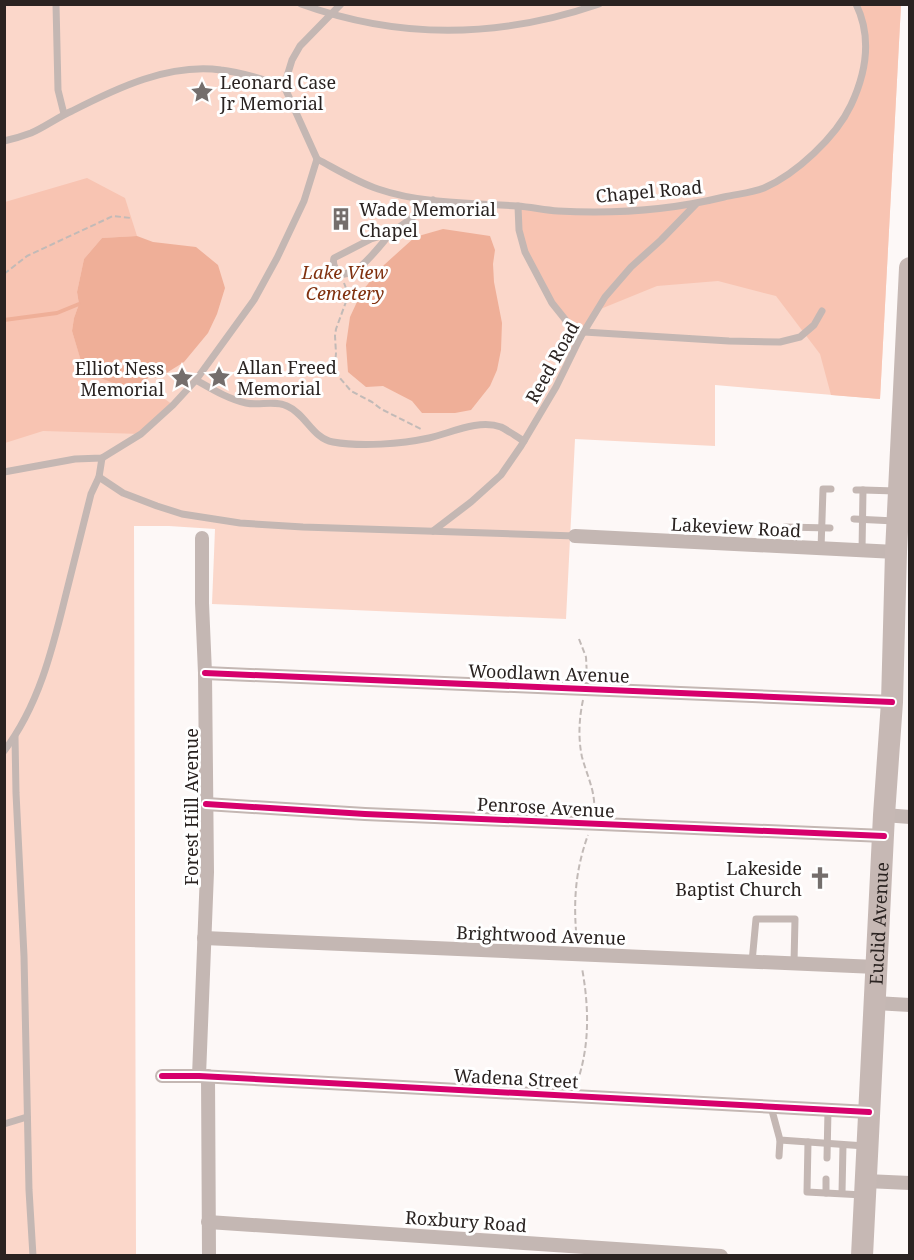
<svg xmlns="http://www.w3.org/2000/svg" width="914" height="1260" font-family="'Noto Serif',serif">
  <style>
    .green { fill: #fbd7ca }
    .forest { fill: #f8c4b2 }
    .water { fill: #efaf98 }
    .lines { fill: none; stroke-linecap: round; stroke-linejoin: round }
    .stream { stroke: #efaf98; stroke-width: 4 }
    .path { stroke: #c2bab7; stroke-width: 2; stroke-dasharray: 6 3; stroke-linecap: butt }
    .lane { stroke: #c4b7b3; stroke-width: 7 }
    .street { stroke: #c4b7b3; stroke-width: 14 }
    .primary { stroke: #c6b8b4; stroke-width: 22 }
    .cycleway-casing { stroke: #fff; stroke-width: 10 }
    .cycleway { stroke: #d6006c; stroke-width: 6 }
    .labels { text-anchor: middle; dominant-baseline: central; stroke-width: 6; stroke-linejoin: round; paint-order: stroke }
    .poi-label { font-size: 18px; fill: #2a2321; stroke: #fff; text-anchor: start }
    .street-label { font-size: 18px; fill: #2a2321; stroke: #fff }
    .park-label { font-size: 18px; font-style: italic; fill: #80310f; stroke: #fff }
  </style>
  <rect width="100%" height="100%" fill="#fdf8f7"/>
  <!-- green -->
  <polygon class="green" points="5,5 901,5 880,399 715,385 715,446 575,439 566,619 212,604 215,529 169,526 134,526 136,1255 5,1256"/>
  <!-- forest -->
  <g class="forest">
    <polygon points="856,5 901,5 880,399 831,395 820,354 776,296 718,281 657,286 598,310 580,338 552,303 525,252 518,206 617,211 696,204 772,184 819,148 850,106 866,50"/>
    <polygon points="87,178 125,198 137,236 102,238 84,259 77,292 79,304 74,318 72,331 84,370 108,381 130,387 143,383 173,405 141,434 43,431 5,443 5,202"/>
  </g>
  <!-- water -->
  <g class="water">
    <polygon points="443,229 490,236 495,250 493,264 494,282 502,323 501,350 497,370 490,386 471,410 455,413 422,413 412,401 383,386 366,387 348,372 346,345 350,317 362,291 384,265 415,237"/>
    <path d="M137,236L153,242L196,247L218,265L225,288L217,314L208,333L184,362L160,377L148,378C144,383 138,387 131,387C121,388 95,375 84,371L72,331L74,318L79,304L77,292L84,259L102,238Z"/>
  </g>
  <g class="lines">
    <!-- stream -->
    <polyline class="stream" points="4,320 57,313 79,304"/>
    <!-- path -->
    <g class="path">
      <polyline points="4,274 27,256 113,216 131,218"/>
      <polyline points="344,283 346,288 347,299 336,329 335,336 336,353 335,365 339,377 351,391 372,402 381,409 423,430"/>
      <polyline points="579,639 586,657 587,677"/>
      <path d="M583,700C579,719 578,738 582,757C587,776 596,792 594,812"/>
      <path d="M577,942C573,903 575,871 588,835"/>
      <path d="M577,1083C590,1045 589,1007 582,968"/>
    </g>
    <!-- lane -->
    <g class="lane">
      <polyline points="56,4 58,90 64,114"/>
      <path d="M301,4C400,40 500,38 599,4"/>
      <path d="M4,141C13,139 23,136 31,133C45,127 58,117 72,111C117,88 169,63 221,70C243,72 263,80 284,86"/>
      <path d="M317,159C336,169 357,182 378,189C422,204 471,203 517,206C531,207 544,210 558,211C613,214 671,210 724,197C737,194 752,193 764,188C796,174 836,137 851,105C866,73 872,37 856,4"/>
      <polyline points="518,206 519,230 525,252 552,303 580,338"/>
      <path d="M391,233C382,243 365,266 354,271C350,273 344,274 340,275C336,269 332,265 334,258L371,239L391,233L420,212L433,200"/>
      <polyline points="584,332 729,341 780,342 800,337 814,325 822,311"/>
      <path d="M196,380C212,389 228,399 246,403C259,406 274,400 287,406C306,414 312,438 333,442C361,447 401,444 429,438C451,433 478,419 501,427C509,431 517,437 524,441"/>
      <polyline points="102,458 99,477 123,493 157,506 182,514 240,523 303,527 575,536"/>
      <polyline points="4,472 75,459 102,458 141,434 173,405 196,380 254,300 277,258 304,201 317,159 284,86 292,60 300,46 341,4"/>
      <polyline points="856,490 863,490 862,551"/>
      <polyline points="863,490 896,491"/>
      <polyline points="854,519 895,521"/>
      <polyline points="785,527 830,528"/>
      <polyline points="433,531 471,502 501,475 521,446 556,387 580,338 605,297 631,267 661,240 696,204"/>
      <polyline points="821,549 823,489 831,489"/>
      <polyline points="15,737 16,793 24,956 29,1190 33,1256"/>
      <path d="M4,751C38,707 52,651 65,598C74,563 82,529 91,494L99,477"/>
      <polyline points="752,962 756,919 795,919 794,963"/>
      <polyline points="771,1107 780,1140 865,1146"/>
      <polyline points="4,1124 27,1117"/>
      <polyline points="808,1142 807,1192 863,1195"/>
      <polyline points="779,1156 780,1140"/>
      <polyline points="827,1158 828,1110"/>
      <polyline points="826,1193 826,1179"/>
      <polyline points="842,1193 843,1145"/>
    </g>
    <!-- street -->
    <g class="street">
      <polyline points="575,536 896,552"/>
      <polyline points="205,673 892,702"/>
      <polyline points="206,804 365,814 884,836"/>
      <polyline points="884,815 910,817"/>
      <polyline points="204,938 876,967"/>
      <polyline points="875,1003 910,1005"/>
      <polyline points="162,1076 199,1076 869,1112"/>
      <polyline points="199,1076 207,872 205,673 202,603 202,538"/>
      <polyline points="208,1076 209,1256"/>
      <polyline points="866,1181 910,1183"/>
      <polyline points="208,1222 721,1256"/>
    </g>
    <!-- primary -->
    <path class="primary" id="s1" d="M862,1256L884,815L892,702L896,552L910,268"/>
    <!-- cycleway casing -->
    <g class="cycleway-casing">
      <g id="cycleway">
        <polyline points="205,673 892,702"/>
        <polyline points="206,804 365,814 884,836"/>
        <polyline points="162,1076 199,1076 869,1112"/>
      </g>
    </g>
    <!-- cycleway -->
    <use href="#cycleway" class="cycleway"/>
  </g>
  <!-- icons -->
  <defs>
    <g id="sight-bare" transform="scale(1.8)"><path d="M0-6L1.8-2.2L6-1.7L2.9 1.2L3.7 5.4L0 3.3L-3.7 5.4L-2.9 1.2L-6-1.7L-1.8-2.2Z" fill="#746e6c" stroke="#fff" stroke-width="2.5" paint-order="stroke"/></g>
    <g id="building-bare" transform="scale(1.8)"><path d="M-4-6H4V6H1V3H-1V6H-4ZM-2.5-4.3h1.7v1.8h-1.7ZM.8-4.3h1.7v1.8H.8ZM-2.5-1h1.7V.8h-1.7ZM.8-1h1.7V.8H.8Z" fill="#746e6c" stroke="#fff" stroke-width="2.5" paint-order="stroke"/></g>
    <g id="church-bare" transform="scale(1.8)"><path d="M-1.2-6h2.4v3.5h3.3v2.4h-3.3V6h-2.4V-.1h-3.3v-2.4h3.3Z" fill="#746e6c" stroke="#fff" stroke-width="2.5" paint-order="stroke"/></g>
  </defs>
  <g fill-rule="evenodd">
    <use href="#sight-bare" x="202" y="92"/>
    <use href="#building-bare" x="341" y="219"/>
    <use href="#sight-bare" x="219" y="377"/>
    <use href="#sight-bare" x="182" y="378"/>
    <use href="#church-bare" x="820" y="878"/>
  </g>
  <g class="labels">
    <!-- poi labels -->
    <g class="poi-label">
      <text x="220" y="82">Leonard Case<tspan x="220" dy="21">Jr Memorial</tspan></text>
      <text x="359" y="209">Wade Memorial<tspan x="359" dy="21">Chapel</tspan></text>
      <text x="237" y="367">Allan Freed<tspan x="237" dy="21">Memorial</tspan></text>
      <text x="164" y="368" text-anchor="end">Elliot Ness<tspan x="164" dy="21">Memorial</tspan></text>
      <text x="802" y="868" text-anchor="end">Lakeside<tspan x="802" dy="21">Baptist Church</tspan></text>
    </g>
    <!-- street labels -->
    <g class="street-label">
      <text transform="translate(649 191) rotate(-5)">Chapel Road</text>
      <text transform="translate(552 362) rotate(-61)">Reed Road</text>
      <text transform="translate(736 527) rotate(3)">Lakeview Road</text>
      <text transform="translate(549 673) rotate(2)">Woodlawn Avenue</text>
      <text transform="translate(191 807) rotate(-90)">Forest Hill Avenue</text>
      <text transform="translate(546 807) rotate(3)">Penrose Avenue</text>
      <text stroke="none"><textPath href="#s1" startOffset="333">Euclid Avenue</textPath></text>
      <text transform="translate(541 935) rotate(2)">Brightwood Avenue</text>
      <text transform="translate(516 1078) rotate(3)">Wadena Street</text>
      <text transform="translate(466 1221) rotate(4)">Roxbury Road</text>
    </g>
    <!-- park labels -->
    <g class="park-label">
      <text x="345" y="272">Lake View<tspan x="345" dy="21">Cemetery</tspan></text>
    </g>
  </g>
  <!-- border -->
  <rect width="914" height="1260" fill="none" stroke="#2a2321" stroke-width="12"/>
</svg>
